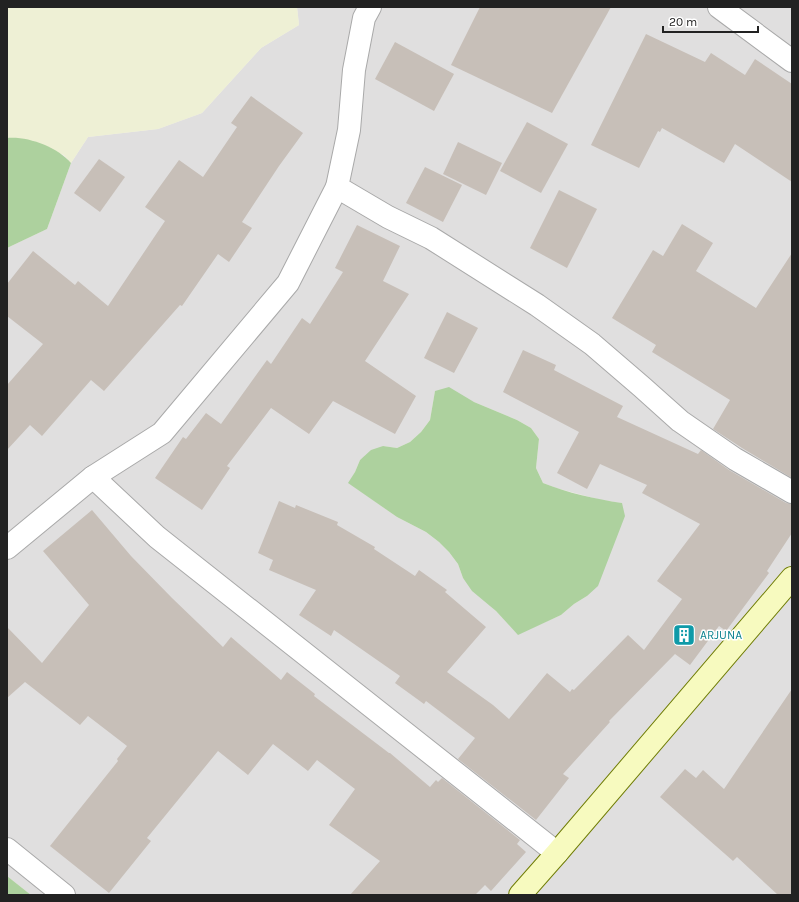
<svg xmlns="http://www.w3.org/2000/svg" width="799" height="902" font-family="Karla,sans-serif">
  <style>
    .residential { fill: #e0dfdf; fill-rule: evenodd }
    .farmland { fill: #eef0d5 }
    .forest { fill: #add19e }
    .building { fill: #c7bfb8 }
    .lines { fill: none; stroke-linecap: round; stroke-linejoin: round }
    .minor-casing { stroke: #a9a9a9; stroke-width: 24 }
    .tertiary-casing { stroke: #a9a9a9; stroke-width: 24 }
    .secondary-casing { stroke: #707d05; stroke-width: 24 }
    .minor { stroke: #fff; stroke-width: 22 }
    .tertiary { stroke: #fff; stroke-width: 22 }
    .secondary { stroke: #f7fabf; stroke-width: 22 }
    .labels { text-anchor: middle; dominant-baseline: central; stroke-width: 3; stroke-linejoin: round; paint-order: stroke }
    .culture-label { font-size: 12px; fill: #0d838f; stroke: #fff; text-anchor: start }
  </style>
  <rect width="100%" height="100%" fill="#f2efe9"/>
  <!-- residential -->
  <path class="residential" d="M297,7H792V895H31L7,876V248L47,229L71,163L88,137L158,129L202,113L261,48L299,25ZM435,391L474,402L517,420L531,428L539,439L536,468L543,483L556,488L601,500L622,503L587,596L574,604L561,615L518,634L496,611L463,578L458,564L449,552L439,542L426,532L397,517L349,483L355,472L360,460L383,446L397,448L410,442L421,432L430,420Z"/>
  <!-- farmland -->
  <polygon class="farmland" points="7,7 297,7 299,25 261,48 202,113 158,129 88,137 71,163 64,155 13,138 7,138"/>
  <!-- forest -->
  <g class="forest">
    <path d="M7,138C28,136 57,147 71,163L47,229L7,248Z"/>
    <path d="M449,387L474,402L517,420L531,428L539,439L536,468L543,483C568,493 595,499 622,503L625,516L598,586L587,596L574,604L561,615L518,635L496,611L472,591L463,578L458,564L449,552L439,542L426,532L397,517L348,483L355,472L360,460L371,450L383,446L397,448L410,442L421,432L430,420L435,391Z"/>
    <polygon points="7,876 31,895 7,895"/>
  </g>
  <!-- building -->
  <g class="building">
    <polygon points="480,7 611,7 552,113 451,65"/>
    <polygon points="646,34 705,62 711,53 745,75 755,59 792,84 792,182 735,144 724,163 662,128 660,132 658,131 639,168 591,145"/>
    <polygon points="395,42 454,74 434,111 375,79"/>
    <polygon points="251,96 303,133 279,166 242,222 252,228 229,262 218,254 182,306 180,305 104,391 91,380 42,436 30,425 7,450 7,385 43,344 7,316 7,284 33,251 75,285 78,281 108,306 165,221 145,207 179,160 203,177 237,127 231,123"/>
    <polygon points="527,122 568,144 541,193 500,171"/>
    <polygon points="458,142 502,163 486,195 443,174"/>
    <polygon points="99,159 125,177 100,212 74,193"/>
    <polygon points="425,167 462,185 443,222 406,203"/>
    <polygon points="559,190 597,209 567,268 530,248"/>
    <polygon points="682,224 713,243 696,271 756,308 792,253 792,478 742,448 713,429 730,400 652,352 656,345 612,318 653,250 663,256"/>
    <polygon points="357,225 400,246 383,281 409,294 365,361 416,396 395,434 333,401 309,434 271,408 227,466 230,468 202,510 155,478 183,437 186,439 206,413 221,424 267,360 271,364 302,318 310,324 343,272 335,268"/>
    <polygon points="447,312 478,328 454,373 424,358"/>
    <polygon points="523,350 556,365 554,370 623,406 617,417 698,454 701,450 729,470 786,503 792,504 792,533 767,571 769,573 726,631 719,626 690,665 675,654 609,721 610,722 563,774 569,778 536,820 458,759 475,738 426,701 424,704 395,683 400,676 334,630 331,636 299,615 316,590 269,570 273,560 258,553 279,501 295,508 296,505 338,522 337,525 375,547 374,549 415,576 419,570 447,590 445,592 486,627 447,672 493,705 509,719 547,673 570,692 572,689 574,690 628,635 644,650 682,599 657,581 700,524 642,493 647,485 600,464 587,489 557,473 579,432 503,392"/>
    <polygon points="92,510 131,556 172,598 223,647 231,637 281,680 287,672 315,694 314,696 389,753 390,753 430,787 436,780 438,782 442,778 520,840 517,844 526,852 491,891 485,885 475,895 350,895 380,861 329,825 355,789 317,760 308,771 273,744 248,775 218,751 147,838 151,841 109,893 50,846 118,761 117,759 127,746 88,716 80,725 25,682 7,698 7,627 42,663 89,605 43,551"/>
    <polygon points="792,689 792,895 778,895 737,857 733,861 660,797 685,769 696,778 703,770 724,789"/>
  </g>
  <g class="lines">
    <!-- minor casing -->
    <g class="minor-casing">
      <g id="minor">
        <polyline points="370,7 364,18 354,70 349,130 337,187 388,217 431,238 537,305 592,344 642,387 680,421 735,459 792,492"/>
        <polyline points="337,187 288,283 162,433 93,477 157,537 557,853"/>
        <polyline points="7,548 93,477"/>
        <polyline points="7,849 64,895"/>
      </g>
    </g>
    <!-- tertiary casing -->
    <g class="tertiary-casing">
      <polyline id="tertiary" points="719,7 792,61"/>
    </g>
    <!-- secondary casing -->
    <g class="secondary-casing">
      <polyline id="secondary" points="520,895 557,853 792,578"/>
    </g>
    <!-- minor -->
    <use href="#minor" class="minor"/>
    <!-- tertiary -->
    <use href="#tertiary" class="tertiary"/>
    <!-- secondary -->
    <use href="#secondary" class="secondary"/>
  </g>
  <!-- icons -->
  <defs>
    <g id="building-square" transform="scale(1.15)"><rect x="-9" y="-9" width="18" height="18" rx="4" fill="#0f9aa8" stroke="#fff"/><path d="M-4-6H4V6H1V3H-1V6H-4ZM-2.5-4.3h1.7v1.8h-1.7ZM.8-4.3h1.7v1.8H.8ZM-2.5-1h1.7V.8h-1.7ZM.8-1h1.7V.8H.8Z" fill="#fff"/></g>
  </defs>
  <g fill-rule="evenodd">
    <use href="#building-square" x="684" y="635"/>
  </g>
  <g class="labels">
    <!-- culture labels -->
    <g class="culture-label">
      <text x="700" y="635">ARJUNA</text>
    </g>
  </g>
  <!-- border -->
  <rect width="799" height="902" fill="none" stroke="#222222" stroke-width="16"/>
  <!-- scale -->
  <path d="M663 26v6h95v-6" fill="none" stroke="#222222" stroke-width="2"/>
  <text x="669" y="26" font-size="12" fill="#222222" stroke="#ffffff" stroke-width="3" paint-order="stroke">20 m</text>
</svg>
